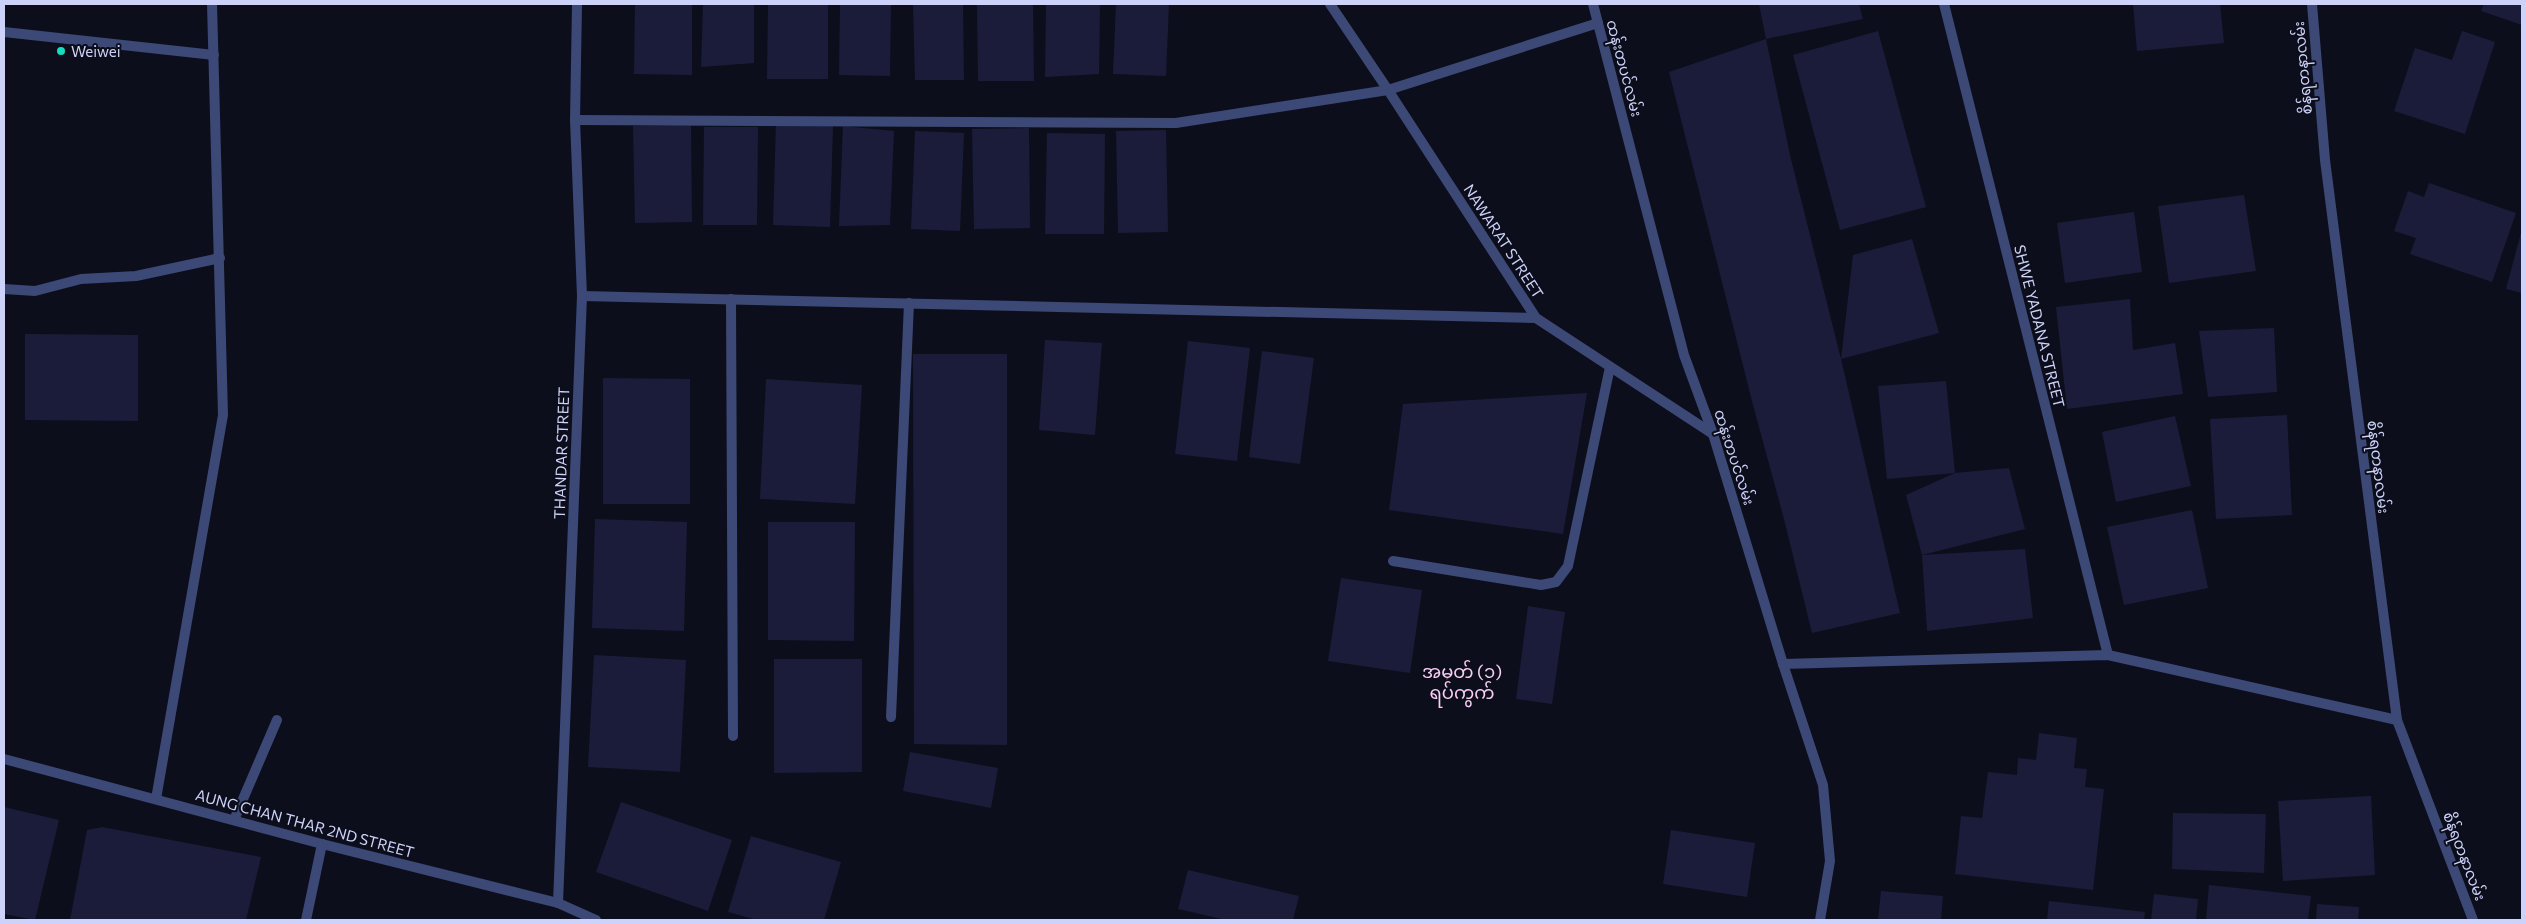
<svg xmlns="http://www.w3.org/2000/svg" width="2526" height="924" font-family="Commissioner,'Noto Sans Myanmar',sans-serif">
  <style>
    .building { fill: #1b1c3a }
    .lines { fill: none; stroke-linecap: round; stroke-linejoin: round }
    .service { stroke: #3c4876; stroke-width: 10 }
    .minor { stroke: #3c4876; stroke-width: 10 }
    .poi-dot { fill: #15ddbf; stroke: #0d0e1b; stroke-width: 2 }
    .labels { text-anchor: middle; dominant-baseline: central; stroke-width: 4; stroke-linejoin: round; paint-order: stroke }
    .poi-label { font-size: 15px; fill: #ccd2fa; stroke: #0d0e1b; text-anchor: start }
    .street-label { font-size: 15px; fill: #ccd2fa; stroke: #0d0e1b }
    .quarter-label { font-size: 18px; fill: #facef5; stroke: #0d0e1b }
  </style>
  <rect width="100%" height="100%" fill="#0d0e1b"/>
  <!-- building -->
  <g class="building">
    <polygon points="635,4 692,4 692,75 634,74"/>
    <polygon points="703,4 754,4 754,63 701,67"/>
    <polygon points="768,4 828,4 828,79 767,79"/>
    <polygon points="840,4 891,4 890,76 839,75"/>
    <polygon points="913,4 963,4 964,80 915,80"/>
    <polygon points="977,4 1033,4 1034,81 978,81"/>
    <polygon points="1046,4 1100,4 1099,74 1045,77"/>
    <polygon points="1116,4 1169,4 1166,76 1113,74"/>
    <polygon points="1759,4 1859,4 1863,19 1766,39"/>
    <polygon points="2133,4 2220,4 2224,43 2137,51"/>
    <polygon points="2484,4 2522,4 2522,25 2481,11"/>
    <polygon points="1878,31 1926,207 1840,230 1793,55"/>
    <polygon points="2462,31 2495,42 2465,134 2394,111 2415,48 2452,60"/>
    <polygon points="1766,39 1790,155 1841,359 1900,613 1812,633 1784,519 1753,405 1669,72"/>
    <polygon points="776,123 833,126 830,227 773,225"/>
    <polygon points="691,125 692,222 635,223 633,126"/>
    <polygon points="843,126 894,131 890,225 839,226"/>
    <polygon points="704,127 758,127 757,225 703,225"/>
    <polygon points="1029,128 1030,228 974,229 972,129"/>
    <polygon points="1166,130 1168,232 1118,233 1116,131"/>
    <polygon points="915,131 964,133 960,231 911,229"/>
    <polygon points="1047,133 1105,134 1104,234 1045,234"/>
    <polygon points="2429,183 2516,213 2492,282 2410,254 2416,238 2394,231 2408,191 2424,197"/>
    <polygon points="2244,195 2256,271 2169,283 2158,206"/>
    <polygon points="2134,212 2142,272 2065,283 2057,223"/>
    <polygon points="2522,229 2522,293 2506,289"/>
    <polygon points="1912,239 1939,333 1841,359 1853,255"/>
    <polygon points="2130,299 2133,350 2175,343 2183,394 2067,409 2056,307"/>
    <polygon points="2274,328 2277,392 2208,397 2199,331"/>
    <polygon points="25,334 138,335 138,421 25,420"/>
    <polygon points="1045,340 1102,343 1095,435 1039,430"/>
    <polygon points="1188,341 1250,348 1237,461 1175,454"/>
    <polygon points="1262,351 1314,358 1300,464 1249,457"/>
    <polygon points="913,354 1007,354 1007,745 914,744"/>
    <polygon points="603,378 690,379 690,504 603,504"/>
    <polygon points="766,379 862,385 855,504 760,499"/>
    <polygon points="1946,381 1955,473 1887,479 1878,386"/>
    <polygon points="1587,393 1563,534 1389,510 1403,404"/>
    <polygon points="2287,415 2292,515 2216,519 2210,419"/>
    <polygon points="2175,416 2191,486 2116,502 2102,432"/>
    <polygon points="2009,468 2025,529 1922,555 1906,495 1955,473"/>
    <polygon points="2192,510 2208,588 2124,605 2107,527"/>
    <polygon points="595,519 687,522 684,631 592,628"/>
    <polygon points="768,522 855,522 854,641 768,640"/>
    <polygon points="2025,549 2033,618 1927,631 1922,555"/>
    <polygon points="1341,578 1422,590 1410,673 1328,661"/>
    <polygon points="1528,606 1565,612 1552,704 1516,699"/>
    <polygon points="594,655 686,660 680,772 588,767"/>
    <polygon points="774,659 862,659 862,772 774,773"/>
    <polygon points="2039,733 2077,738 2074,768 2087,769 2085,787 2104,789 2093,890 1955,874 1961,816 1982,818 1988,772 2017,775 2018,758 2036,760"/>
    <polygon points="910,752 998,768 991,808 903,791"/>
    <polygon points="2371,796 2375,875 2283,881 2278,801"/>
    <polygon points="621,802 732,840 708,911 596,872"/>
    <polygon points="4,807 59,820 35,920 4,914"/>
    <polygon points="2173,813 2266,814 2264,873 2172,869"/>
    <polygon points="102,827 261,857 246,920 70,920 87,830"/>
    <polygon points="1671,830 1755,843 1747,897 1663,884"/>
    <polygon points="751,836 841,862 824,920 757,920 728,912"/>
    <polygon points="1188,870 1299,896 1293,920 1226,920 1178,909"/>
    <polygon points="2209,885 2311,896 2308,920 2206,920"/>
    <polygon points="1881,891 1943,896 1941,920 1878,920"/>
    <polygon points="2154,894 2198,899 2196,920 2151,920"/>
    <polygon points="2049,901 2145,912 2144,920 2047,920"/>
    <polygon points="2317,904 2359,907 2358,920 2316,920"/>
  </g>
  <g class="lines">
    <!-- service -->
    <g class="service">
      <polyline points="4,289 35,291 81,279 136,276 220,258"/>
      <polyline points="1393,561 1541,585 1556,582 1568,566 1610,367"/>
      <polyline points="234,820 277,720"/>
    </g>
    <!-- minor -->
    <g class="minor">
      <polyline points="1330,4 1388,90 1536,318 1713,434"/>
      <polyline points="1593,4 1684,355 1713,434 1783,664 1823,785 1830,861 1820,920"/>
      <polyline points="1944,4 2108,655"/>
      <polyline points="2312,4 2325,160 2397,720 2473,920"/>
      <polyline points="4,32 214,55"/>
      <polyline points="575,120 1176,123 1388,90 1598,23"/>
      <polyline points="582,296 1536,318"/>
      <polyline points="731,299 733,736"/>
      <polyline points="1783,664 2108,655 2397,720"/>
      <polyline points="891,717 909,303"/>
      <polyline points="4,759 322,844 558,903 596,920"/>
      <polyline points="156,799 223,415 212,4"/>
      <polyline points="558,903 582,296 575,120 577,4"/>
      <polyline points="306,920 322,844"/>
    </g>
  </g>
  <!-- markers -->
  <circle class="poi-dot" cx="61" cy="51" r="5"/>
  <g class="labels">
    <!-- poi labels -->
    <g class="poi-label">
      <text x="71" y="51">Weiwei</text>
    </g>
    <!-- street labels -->
    <g class="street-label">
      <text transform="translate(1625 68) rotate(75)">ထန်းတပင်လမ်း</text>
      <text transform="translate(2302 68) rotate(-95)">စိန်ရတနာလမ်း</text>
      <text transform="translate(1504 241) rotate(57)">NAWARAT STREET</text>
      <text transform="translate(2040 326) rotate(76)">SHWE YADANA STREET</text>
      <text transform="translate(561 453) rotate(-88)">THANDAR STREET</text>
      <text transform="translate(1735 457) rotate(72)">ထန်းတပင်လမ်း</text>
      <text transform="translate(2379 467) rotate(83)">စိန်ရတနာလမ်း</text>
      <text transform="translate(305 823) rotate(15)">AUNG CHAN THAR 2ND STREET</text>
      <text transform="translate(2465 856) rotate(69)">စိန်ရတနာလမ်း</text>
    </g>
    <!-- quarter labels -->
    <g class="quarter-label">
      <text x="1462" y="671">အမှတ် (၁)<tspan x="1462" dy="21">ရပ်ကွက်</tspan></text>
    </g>
  </g>
  <!-- border -->
  <rect width="2526" height="924" fill="none" stroke="#ccd2fa" stroke-width="10"/>
</svg>
